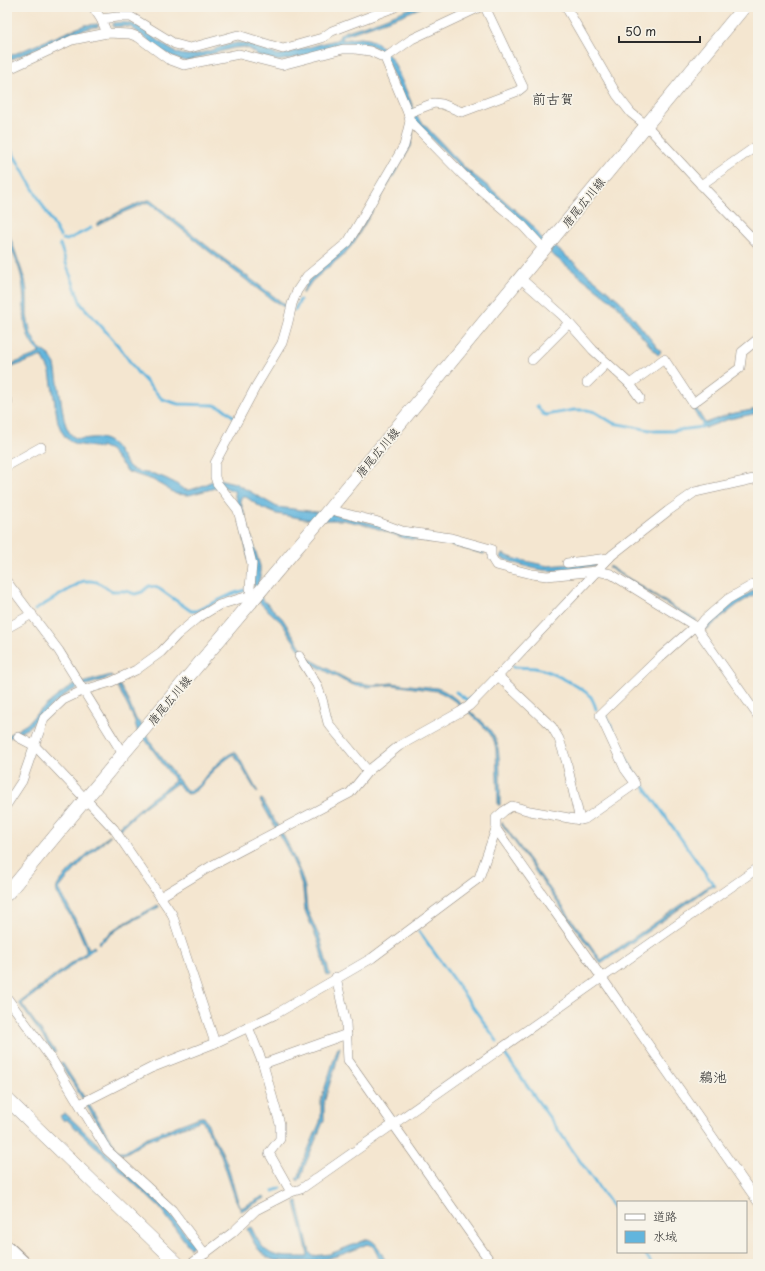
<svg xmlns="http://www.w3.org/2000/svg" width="765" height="1271" font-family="'Playpen Sans','Klee One',sans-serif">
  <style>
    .water { fill: #62b5dd; stroke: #467084 }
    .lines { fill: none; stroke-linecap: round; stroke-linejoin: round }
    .stream { stroke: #62b5dd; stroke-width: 3 }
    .street-casing { stroke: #90887e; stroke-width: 10 }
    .secondary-casing { stroke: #90887e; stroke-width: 14 }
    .primary-casing { stroke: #90887e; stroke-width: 16 }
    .street { stroke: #fff; stroke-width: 9 }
    .secondary { stroke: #fff; stroke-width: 13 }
    .primary { stroke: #fff; stroke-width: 14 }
    .labels { text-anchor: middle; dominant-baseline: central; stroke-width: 3.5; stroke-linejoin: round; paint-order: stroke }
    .street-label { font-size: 12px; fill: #2b2b2b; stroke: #f7f3e8 }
    .quarter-label { font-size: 14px; fill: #2b2b2b; stroke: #f7f3e8 }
  </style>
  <rect width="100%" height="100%" fill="#f7f3e8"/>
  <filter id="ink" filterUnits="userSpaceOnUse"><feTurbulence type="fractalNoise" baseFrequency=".025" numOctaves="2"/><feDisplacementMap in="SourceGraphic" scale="8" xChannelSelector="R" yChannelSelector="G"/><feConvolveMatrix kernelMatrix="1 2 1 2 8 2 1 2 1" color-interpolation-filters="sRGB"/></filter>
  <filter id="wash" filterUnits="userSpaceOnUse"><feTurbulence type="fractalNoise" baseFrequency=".012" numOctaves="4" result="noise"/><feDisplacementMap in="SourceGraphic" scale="16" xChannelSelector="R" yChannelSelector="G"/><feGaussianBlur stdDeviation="0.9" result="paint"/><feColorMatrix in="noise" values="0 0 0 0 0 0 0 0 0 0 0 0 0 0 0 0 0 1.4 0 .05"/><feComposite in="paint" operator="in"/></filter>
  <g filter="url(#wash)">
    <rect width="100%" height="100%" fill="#f4e6d0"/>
    <!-- water -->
    <g class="water">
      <path d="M414,7H422L400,16L348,34L343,37L342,40L360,38L368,39L378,43L385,50L394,63L412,104L417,117L466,169L490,188L531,224L542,239L554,246L620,301L661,352L658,355L639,333L617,305L549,252L465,172L413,119L383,53C370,41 353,41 338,49L278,61L257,55L249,49L244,47L233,48L186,61L177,59L160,50L131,27L123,26L113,27V23C145,18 154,44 180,54C196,59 220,45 237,43C253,42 265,53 280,55L336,40L339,38L340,35L344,32L372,23Z"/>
      <polygon points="98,24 98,27 93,27 80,31 7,61 7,57 75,29 85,25"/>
      <polygon points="411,131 413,132 411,146 353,244 343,255 312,281 303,294 302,293 308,281 356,236 409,145"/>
      <path d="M148,200H150L212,250L288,307L287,309L271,299L211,253L148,202L117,215L97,226V224C113,215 129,206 148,200Z"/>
      <path d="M7,228L25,280L27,291V316L31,334L38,347L50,356L55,364L64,419C73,454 89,429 110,442C119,448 122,461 131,468C138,473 146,473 154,474C160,476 166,478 171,481C178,483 181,491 190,490C199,488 209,482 218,479L235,483L277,507L333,514L445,540L485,551L484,554L446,544L404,538L367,525L343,520H311L277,514L262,508L246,497H243L240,499L248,527L260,566V576L258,586L261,598L282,618L308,658L352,682L373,685L392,683L437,688C448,691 459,702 467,709C477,717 489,726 495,738C501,748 500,790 500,805H498L496,749C495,745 495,741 492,737C484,724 452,696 437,691L392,685L368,687L356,686L344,681L307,661L281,622L260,603L257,599L234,491L224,487H219L189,495L176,494L153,480L128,472L110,450L101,446L100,448L75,444L66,438L62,432L58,423L50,372L42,356L7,369V366L40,353C36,349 31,344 29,338C21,318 26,295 21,275C17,259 7,244 7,228Z"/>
      <polygon points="696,408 705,423 730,414 758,409 758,413 729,419 705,428 693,410"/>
      <path d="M502,554L516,559L548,566L596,562L597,565C579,567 561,572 543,570C529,568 514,563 501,558Z"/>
      <polygon points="609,566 682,612 697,620 695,622 608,567"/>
      <polygon points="758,588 758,592 737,605 706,630 705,627 734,602"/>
      <polygon points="111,675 113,677 80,687 69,692 44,712 28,728 7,739 7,736 27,724 37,713 55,698 71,686"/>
      <path d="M119,684L126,696L136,719L143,727L148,736L150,742L186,790C196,793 203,778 209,772C216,765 226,755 234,752L237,754L258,792L257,793L254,788L234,754C225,760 216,767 209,775C202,784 199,791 188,794L184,792L177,783L145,806L119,830L118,828L149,800L175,781L147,742L138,733L134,719L117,685Z"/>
      <polygon points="262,799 287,842 301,874 305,888 307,910 320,938 330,975 327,976 318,941 305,911 303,890 297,870 286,847 260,800"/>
      <polygon points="502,822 601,960 713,883 716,886 714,887 712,886 601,964 501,823"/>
      <path d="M111,835L85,859L65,881L59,889L81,930L89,949L94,946L95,948L23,1003L22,1004L56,1052L54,1053L19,1003L86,952V948L78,929L57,893C57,890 56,890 57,887C60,878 102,839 111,835Z"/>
      <polygon points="158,905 159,907 122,926 99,944 98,942 121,925"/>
      <polygon points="338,1047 340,1047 335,1068 328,1089 324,1103 324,1120 305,1165 301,1178 298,1181 296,1178 299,1176 304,1159 320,1122 321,1116 321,1100"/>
      <path d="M62,1062L118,1151H125L145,1138L200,1117H204C208,1122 209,1128 212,1134C215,1141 220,1147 223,1154C231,1171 233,1190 241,1208L264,1196L265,1198L241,1211L235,1198L221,1155L202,1120L146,1141L126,1153L123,1154H117L60,1063Z"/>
      <polygon points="65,1113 169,1212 194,1245 190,1248 160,1208 66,1119 64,1121 60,1116"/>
      <path d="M295,1202H298L310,1253L313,1256L330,1254L368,1239C378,1242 382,1255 387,1264H382L373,1246L367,1244C341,1257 316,1263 288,1261C281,1261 273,1261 267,1257C257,1251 252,1239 247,1229L251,1227C266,1259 274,1257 307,1257L308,1255Z"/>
    </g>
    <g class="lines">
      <!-- stream -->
      <g class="stream">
        <polyline points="7,143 60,236"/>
        <polyline points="63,239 67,240 91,228"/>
        <polyline points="60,244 67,266 81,304 102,327 121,349 137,372 162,399 178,404 214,405 223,408 234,417"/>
        <polyline points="295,310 300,300"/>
        <polyline points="537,406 543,414 546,415 574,410 587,410 595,412 613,423 655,431 672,431 702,427 703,425"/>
        <polyline points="35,610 83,581 91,581 97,582 112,591 126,591 135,594 142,592 149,586 158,588 191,611 196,611 232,594 245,590"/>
        <path d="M513,667C521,668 528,667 535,668C549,670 582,687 591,697C593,701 595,704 596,709"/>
        <polyline points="456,692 467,700 472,698"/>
        <polyline points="605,714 629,765 713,884"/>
        <polyline points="419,931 497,1041"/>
        <polyline points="504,1053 618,1215"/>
        <polyline points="274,1191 281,1188"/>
        <polyline points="644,1252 652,1264"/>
      </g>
    </g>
  </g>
  <g filter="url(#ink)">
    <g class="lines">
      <!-- street casing -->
      <g class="street-casing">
        <g id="street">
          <polyline points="93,7 101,19 107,33"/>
          <polyline points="566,7 617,95 631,113 646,125 706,190 758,244"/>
          <polyline points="101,19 117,17 131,17 175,44 190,48 238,35 283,49 322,38 332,31 395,7"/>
          <polyline points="385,58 412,39 480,7"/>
          <polyline points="7,70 72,40 107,33 130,34 138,37 168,59 184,65 239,54 282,65 343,49 355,49 370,51 385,58 408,113 410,121 404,146 348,242 307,276 297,291 292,304 288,322 282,343 256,386 215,463 215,477 217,483 238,510 252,564 250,588 252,602"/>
          <polyline points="408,113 434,103 442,104 462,112 518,91 523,87 485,7"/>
          <polyline points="410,121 463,175 523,226 544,249"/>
          <polyline points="701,185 758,145"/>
          <polyline points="520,278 562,315 593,350 630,384 640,398"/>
          <polyline points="532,360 569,323"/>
          <polyline points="587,383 607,363"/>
          <polyline points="630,384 664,359 693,403 740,368 742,352 758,339"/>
          <polyline points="7,403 8,402"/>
          <polyline points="7,466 41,447"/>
          <polyline points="330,509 339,512 375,521 402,531 451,538 491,549 491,557 496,565 532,574 547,576 597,571 611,574 695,626 758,716"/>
          <polyline points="567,563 609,558"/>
          <polyline points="7,582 59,651 123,754"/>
          <polyline points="7,628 32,614"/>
          <polyline points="697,629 704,620 728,599 758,582"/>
          <polyline points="299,656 317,685 322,699 328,723 368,771"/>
          <polyline points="18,737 35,746 114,829 172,914 215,1043"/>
          <polyline points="7,804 22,781 44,718 63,700 84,690 111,682 136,670 161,652 177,635 196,619 219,605 252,595"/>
          <polyline points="580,820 585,819 635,784 633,780 625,769 600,715 659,658 695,626"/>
          <polyline points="496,829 602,978 758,1202"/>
          <polyline points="160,897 213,865 350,793 368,771 399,746 460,712 469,706 498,676 612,555 668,511 695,492 758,478"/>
          <polyline points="336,977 346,1023 348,1060 492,1264"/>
          <polyline points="7,998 53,1061 107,1150 172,1210 205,1254"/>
          <polyline points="248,1027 263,1064 280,1124 280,1139 269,1153 291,1192"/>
          <polyline points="263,1064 347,1034"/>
          <polyline points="80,1104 151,1068 215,1043 274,1015 372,958 479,878 496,829 496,818 504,811 512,806 530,811 580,820 566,760 559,739 552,727 498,676"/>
          <polyline points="191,1264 232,1233 256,1210 291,1192 301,1189 758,868"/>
        </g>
      </g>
      <!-- secondary casing -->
      <g class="secondary-casing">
        <g id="secondary">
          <polyline points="7,894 123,754 327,512 744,7"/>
          <polyline points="7,1099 178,1264"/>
        </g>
      </g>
      <!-- primary casing -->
      <g class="primary-casing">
        <polyline id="primary" points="7,1248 24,1264"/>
      </g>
      <!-- street -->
      <use href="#street" class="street"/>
      <!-- secondary -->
      <use href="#secondary" class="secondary"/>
      <!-- primary -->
      <use href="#primary" class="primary"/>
    </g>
  </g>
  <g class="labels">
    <!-- street labels -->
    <g class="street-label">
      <text transform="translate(583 202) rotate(-51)">唐尾広川線</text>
      <text transform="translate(377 452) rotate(-50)">唐尾広川線</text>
      <text transform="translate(169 700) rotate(-50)">唐尾広川線</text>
    </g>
    <!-- quarter labels -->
    <g class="quarter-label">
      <text x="553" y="98">前古賀</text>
      <text x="713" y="1076">鵜池</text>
    </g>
  </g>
  <!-- margin -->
  <rect width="765" height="1271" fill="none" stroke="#f7f3e8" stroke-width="24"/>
  <!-- legend -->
  <rect x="617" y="1201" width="130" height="52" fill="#f7f3e8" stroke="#a5a39c"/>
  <rect x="625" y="1214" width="20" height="6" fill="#ffffff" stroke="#a5a39c"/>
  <text x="653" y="1221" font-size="12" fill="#2b2b2b">道路</text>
  <rect x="625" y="1231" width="20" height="12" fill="#62b5dd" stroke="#a5a39c"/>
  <text x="653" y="1241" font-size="12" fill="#2b2b2b">水域</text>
  <!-- scale -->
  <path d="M619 36v6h81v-6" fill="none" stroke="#2b2b2b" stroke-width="2"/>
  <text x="625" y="36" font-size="12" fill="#2b2b2b" stroke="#f7f3e8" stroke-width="3" paint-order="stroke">50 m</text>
</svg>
